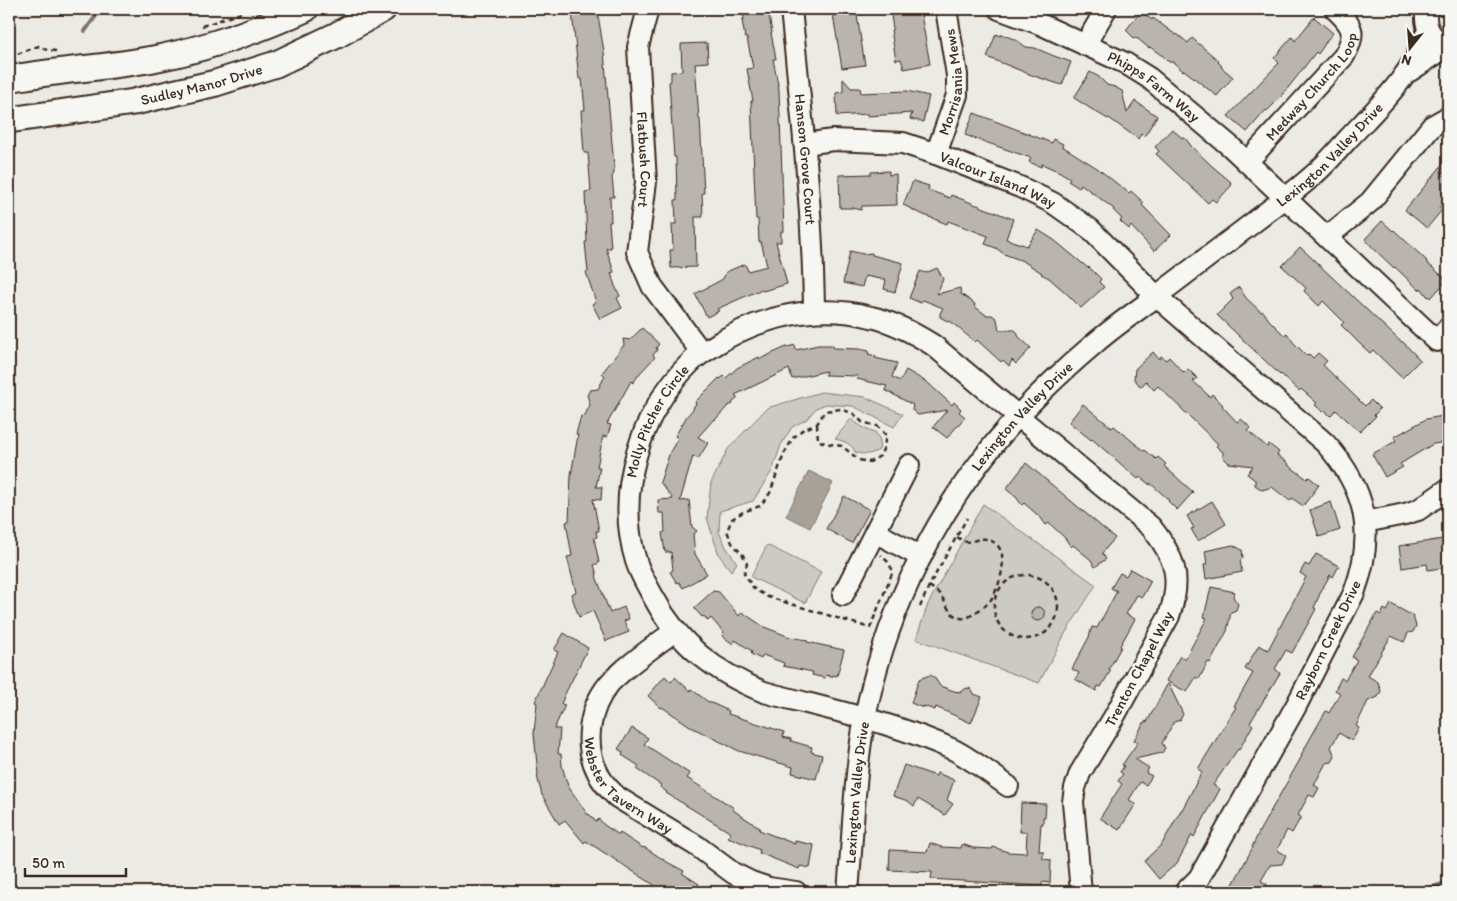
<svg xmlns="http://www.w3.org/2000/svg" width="1457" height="901" font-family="Itim,sans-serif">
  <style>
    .green { fill: #cdcac4; stroke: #847a71 }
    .water { fill: #a8a198; stroke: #7c7167 }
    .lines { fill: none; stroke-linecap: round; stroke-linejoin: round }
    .stream { stroke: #7c7167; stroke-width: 4 }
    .building { fill: #bab4ae; stroke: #3b2a1e }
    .minor-casing { stroke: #3b2a1e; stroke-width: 24 }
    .major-casing { stroke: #3b2a1e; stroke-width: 29 }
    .path { stroke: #3b2a1e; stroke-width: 2.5; stroke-dasharray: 5 4; stroke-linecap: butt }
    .minor { stroke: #f6f6f2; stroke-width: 20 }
    .major { stroke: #f6f6f2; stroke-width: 25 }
    .labels { text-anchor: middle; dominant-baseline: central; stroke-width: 5; stroke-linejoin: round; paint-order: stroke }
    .street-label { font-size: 15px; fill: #3b2a1e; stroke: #f6f6f2 }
  </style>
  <rect width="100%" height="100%" fill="#ebeae5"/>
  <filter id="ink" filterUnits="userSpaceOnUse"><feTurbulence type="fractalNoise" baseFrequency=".02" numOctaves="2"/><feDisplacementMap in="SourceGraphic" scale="10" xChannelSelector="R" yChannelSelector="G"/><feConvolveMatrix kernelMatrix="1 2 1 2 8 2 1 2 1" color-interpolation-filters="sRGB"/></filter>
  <g filter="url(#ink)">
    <!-- green -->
    <g class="green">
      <polygon points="821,392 865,397 903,414 894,427 853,406 826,404 816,408 807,419 792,427 781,445 772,471 753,501 720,511 719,532 726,547 737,563 731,571 719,555 707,518 711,483 728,449 767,408"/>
      <path d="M851,419L862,427L875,432L880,440L879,450C870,455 865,455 855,452C852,444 844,441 835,439Z"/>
      <polygon points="983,504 1096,585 1066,632 1039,683 916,639 928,604"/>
      <polygon points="767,545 821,572 805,603 751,577"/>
    </g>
    <!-- water -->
    <polygon class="water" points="809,471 833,483 810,528 786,516"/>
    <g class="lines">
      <!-- stream -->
      <g class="stream">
        <polyline points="85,31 101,9"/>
        <polyline points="1419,892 1448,882"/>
      </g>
    </g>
    <!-- building -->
    <g class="building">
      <polygon points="597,9 604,52 614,166 614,173 612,177 614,197 610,197 611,222 609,222 611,248 606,248 614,272 611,273 615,286 620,296 617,298 622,308 600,319 592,304 596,302 586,272 588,272 585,242 587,242 585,192 591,191 588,153 584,153 581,110 585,110 582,79 579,79 572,12"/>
      <polygon points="743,9 768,9 772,33 771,33 776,59 773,59 779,90 784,231 781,231 781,242 776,242 787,284 763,291 762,289 717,309 719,311 707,317 695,294 723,279 726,272 745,264 748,271 767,266 761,242 759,242 758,219 756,219 751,101 753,101 747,69 753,68 747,38 745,38 742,20 744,20"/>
      <polygon points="832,9 856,9 865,65 842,68"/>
      <polygon points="890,9 920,9 930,64 904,69 901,59 896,60 891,30 893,29"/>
      <polygon points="1141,11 1152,20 1153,18 1176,35 1177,34 1188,43 1192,38 1219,61 1218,62 1222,66 1221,67 1233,77 1217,96 1184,70 1183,71 1173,62 1169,62 1162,55 1161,55 1150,47 1149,48 1138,39 1134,38 1126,30"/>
      <polygon points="1314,17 1333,33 1327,40 1323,47 1318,54 1316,52 1281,97 1267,111 1266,110 1247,132 1228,116 1279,63 1274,58 1292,37 1295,41"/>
      <polygon points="996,34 1001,36 1002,34 1018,41 1026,47 1035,48 1054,56 1071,62 1062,85 1034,76 987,57"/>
      <polygon points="707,43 708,62 695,63 699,119 700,119 704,193 702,193 703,217 695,217 696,267 671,268 670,250 673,250 672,224 676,224 675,200 677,200 676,157 674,157 669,82 671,81 671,72 682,71 681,44"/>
      <polygon points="1090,72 1099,77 1107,85 1115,87 1122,91 1127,113 1135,101 1157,116 1144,137 1141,134 1138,139 1109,118 1108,119 1096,112 1074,98"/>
      <polygon points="843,79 851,88 860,88 861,93 907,91 929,96 923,122 910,119 912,113 868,116 868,114 837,116 836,93 843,92"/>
      <polygon points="974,113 1052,143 1053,139 1063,144 1062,146 1097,168 1129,193 1131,191 1144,203 1142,205 1171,235 1154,251 1131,226 1129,229 1120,221 1122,219 1113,210 1114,209 1081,184 1079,188 1068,181 1070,178 1060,172 1042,164 1041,167 1029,162 1031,158 965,135"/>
      <polygon points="1172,129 1182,138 1185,138 1192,147 1212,166 1231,182 1230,183 1232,185 1216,202 1212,199 1208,203 1156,154 1159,151 1155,147"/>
      <polygon points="1448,158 1448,196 1439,208 1442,210 1427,228 1405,210"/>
      <polygon points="889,171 889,175 896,174 897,205 862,206 861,210 853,208 840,208 839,175 871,174 871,172"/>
      <polygon points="913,181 929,186 928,190 950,198 951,195 1013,219 1006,239 1027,246 1038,230 1054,240 1088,268 1089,267 1101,279 1099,282 1104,287 1081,308 1066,293 1049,278 1041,274 1042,273 1023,261 1004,254 996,248 985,244 988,236 948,221 947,224 914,211 914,210 903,205"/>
      <polygon points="1382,221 1393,231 1394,230 1427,261 1426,262 1447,280 1431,298 1429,296 1428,297 1421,288 1419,290 1395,267 1394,268 1374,249 1365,239"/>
      <polygon points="1300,247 1400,341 1403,342 1420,360 1402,378 1373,350 1370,353 1360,344 1341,325 1344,322 1323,301 1319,306 1304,291 1306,288 1282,266"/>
      <polygon points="850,251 863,254 872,253 872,255 903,263 895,292 884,289 886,280 865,276 862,287 843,283"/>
      <polygon points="937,268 943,279 937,294 960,288 961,294 975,304 974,306 986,315 992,315 997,319 999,330 1015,330 1018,333 1018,336 1031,348 1016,364 1012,360 1009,366 1003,360 1001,362 977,340 975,342 950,321 949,322 940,317 940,313 943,308 923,300 921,303 909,298 920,271 926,273"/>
      <polygon points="1239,287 1246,298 1261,312 1263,311 1269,320 1284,335 1287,333 1293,342 1307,356 1309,354 1313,358 1318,353 1327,361 1323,365 1365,406 1371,400 1380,409 1374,415 1376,416 1360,432 1336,410 1330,416 1325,410 1323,412 1315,405 1317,403 1301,389 1299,391 1281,374 1280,375 1217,315 1233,299 1230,294"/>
      <polygon points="642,328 659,344 656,348 657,350 653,355 655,357 640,373 633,383 631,381 607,424 611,425 607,437 603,436 597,467 600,467 596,487 602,487 601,500 593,499 599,531 596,531 597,537 594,538 599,563 594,565 597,575 596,576 610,613 624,607 629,619 624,621 629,632 606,641 593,611 579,617 571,594 576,592 567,557 572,556 566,522 569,521 571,475 578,435 576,434 581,416 584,417 590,405 587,395 590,390 598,389 605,376 602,373 624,345 623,339 630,340"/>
      <polygon points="795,345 796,350 818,345 833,345 833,348 859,349 869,351 868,354 876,356 875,358 897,363 892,377 900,381 906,370 928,383 952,405 954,402 961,409 959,412 965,417 947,438 933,427 947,410 918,415 912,410 913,405 885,390 887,386 857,379 858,376 825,375 826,371 792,379 789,369 735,395 738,398 732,403 733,404 728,406 715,420 714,419 698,437 708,443 698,459 693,456 680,501 689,500 692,527 697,531 693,535 695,554 707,574 683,588 679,582 677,583 670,572 673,570 671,552 665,552 662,533 665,532 664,513 659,513 658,500 673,499 660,482 670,452 678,438 675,436 687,416 694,408 693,407 696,404 695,402 719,378 720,379 724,376 726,378 737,368 759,357 760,359 784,348"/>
      <polygon points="1153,352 1159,359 1161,356 1166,360 1169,357 1184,373 1188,369 1197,378 1193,381 1210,397 1212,394 1223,405 1222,406 1237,422 1241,419 1251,428 1248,431 1267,447 1269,444 1279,452 1277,455 1289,464 1288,465 1307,479 1309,477 1319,485 1303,506 1292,498 1290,501 1272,487 1262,490 1255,485 1255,480 1247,474 1253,466 1229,463 1223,457 1223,452 1216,446 1218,444 1158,386 1154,390 1146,381 1141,387 1134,379 1135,369"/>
      <polygon points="1083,404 1112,428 1114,426 1144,451 1145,450 1156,459 1158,457 1166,464 1164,466 1193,492 1177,510 1168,501 1169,500 1150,483 1150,485 1140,477 1138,479 1092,439 1091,440 1069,422"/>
      <polygon points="1443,416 1447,442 1433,444 1400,464 1403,467 1385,477 1372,454 1396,441 1394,437 1426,419"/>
      <polygon points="1026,463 1115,538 1102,553 1106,559 1095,567 1091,560 1073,545 1071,547 1065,538 1049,523 1046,525 1041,518 1024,503 1022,505 1016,497 1006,489"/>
      <polygon points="844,496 870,510 852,543 826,529"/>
      <polygon points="1212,501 1226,524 1198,541 1191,529 1194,528 1187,516"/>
      <polygon points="1331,502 1340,530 1319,537 1310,510"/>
      <polygon points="1443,539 1447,567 1428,570 1427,564 1402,568 1399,546"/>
      <polygon points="1233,545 1242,550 1243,558 1240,560 1242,572 1206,579 1204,565 1207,564 1205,551"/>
      <polygon points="1316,554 1339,566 1333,577 1330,575 1321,591 1314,608 1316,609 1292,653 1286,650 1275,669 1280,673 1250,723 1253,725 1239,750 1238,749 1213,785 1220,789 1194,837 1192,835 1177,863 1159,879 1144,861 1162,844 1181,810 1182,810 1202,772 1198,769 1236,707 1234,706 1253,673 1245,669 1259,645 1268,650 1306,577 1300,573 1305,564 1309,566"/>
      <polygon points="1130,569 1151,581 1142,597 1137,595 1126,614 1135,619 1120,646 1121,647 1109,669 1111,670 1101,687 1098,686 1096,691 1075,679 1079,673 1072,669 1089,637 1092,627 1097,628 1117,591 1111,588 1120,573 1126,576"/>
      <polygon points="1211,587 1235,592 1233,597 1238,604 1236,610 1231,612 1227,631 1210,663 1208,662 1199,679 1196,677 1187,692 1166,681 1180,656 1185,659 1207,618 1204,617"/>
      <polygon points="713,591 719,592 739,616 742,612 764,627 790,637 807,640 807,642 844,650 837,676 833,675 832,677 826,675 825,678 812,675 813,672 783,666 784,663 763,655 761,659 751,654 752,651 735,640 733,644 722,636 724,633 711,618 708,621 704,616 702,617 694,608"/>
      <polygon points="1391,604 1413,616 1416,626 1413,632 1408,633 1404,642 1391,636 1368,676 1378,682 1381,691 1378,697 1368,701 1356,726 1359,728 1352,741 1339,733 1331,747 1335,756 1332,762 1326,763 1314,785 1319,788 1314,797 1309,795 1298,815 1301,817 1292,833 1287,830 1277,850 1286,855 1282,864 1270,865 1261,881 1267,884 1263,892 1239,892 1231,888 1253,847 1252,847 1261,828 1302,756 1301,755 1315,730 1326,711 1329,713 1340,693 1335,690 1341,678 1345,680 1357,660 1352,657 1377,613 1381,615 1384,609 1387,611"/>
      <circle cx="1038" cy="614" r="7"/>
      <polygon points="564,633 588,648 565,694 561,704 565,705 554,729 560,729 558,754 561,754 562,766 568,786 588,815 589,814 596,822 599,819 604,825 619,835 620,833 643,848 644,847 667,862 684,871 682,873 699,884 693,892 665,892 586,841 584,843 565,820 559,824 542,795 537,776 538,775 534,733 537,703 535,702 558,652 554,650"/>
      <polygon points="930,675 934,677 940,686 957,692 957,691 960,692 967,688 971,689 974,694 982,697 971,723 936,707 935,710 923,706 923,708 911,703 919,679"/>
      <polygon points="665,676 671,682 675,677 690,691 691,689 707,701 729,711 728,714 784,732 783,737 791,739 791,741 812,747 811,752 822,755 816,779 792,773 793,767 739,751 693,728 662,707 661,708 648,696"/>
      <polygon points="1168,683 1183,714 1180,720 1174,722 1162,743 1165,748 1162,753 1135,759 1149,768 1146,773 1152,776 1146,785 1140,782 1129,800 1136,804 1119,830 1100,818 1122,784 1118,781 1123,774 1120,772 1124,766 1122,765 1138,742 1134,740 1145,721 1147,722"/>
      <polygon points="632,728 648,738 644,744 690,774 687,778 734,808 733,810 760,828 759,830 795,844 795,841 814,845 810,868 800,866 799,869 759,853 760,850 728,837 731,833 666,793 667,792 660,787 661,785 637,769 639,766 622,755 623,752 618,749"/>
      <polygon points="904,765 936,776 937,773 954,780 947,800 953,804 945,815 918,799 914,806 908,801 893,796"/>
      <polygon points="1021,803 1046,804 1045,817 1043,817 1043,824 1041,824 1039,851 1043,851 1043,859 1051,860 1050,883 1042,882 1042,886 931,879 932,872 889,870 890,850 927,852 930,843 941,847 961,848 962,844 973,848 992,849 993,847 1008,852 1026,853 1027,832 1020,832"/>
    </g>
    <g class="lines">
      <!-- minor casing -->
      <g class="minor-casing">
        <g id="minor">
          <path id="s1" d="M648,9L638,47L646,182L637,252L652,286L702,353"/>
          <path id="s2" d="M791,9C801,109 813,210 814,311"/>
          <path id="s3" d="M999,9L1040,24L1125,63L1149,78L1230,146L1437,341L1448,328"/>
          <path d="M1427,9C1424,21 1427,30 1435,39"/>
          <polyline points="1085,45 1106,9"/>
          <polyline points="1410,71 1448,46"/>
          <path id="s4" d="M805,144L833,140L903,143L936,154L1020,187L1053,203L1090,229L1156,296L1325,443C1367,489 1376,534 1354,593L1296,706L1199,878L1185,892"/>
          <path id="s5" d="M936,154L957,95V75L946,9"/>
          <path id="s6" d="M1247,162L1344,56C1357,33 1353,26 1335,9"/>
          <polyline points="1327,237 1370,202 1432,126 1448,117"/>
          <polyline points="1365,522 1405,514 1418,510 1448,489"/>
          <polyline points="875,532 921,557"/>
          <polyline points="843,595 909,465"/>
          <path id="s7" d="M675,631C658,643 642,655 626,668C621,673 614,678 609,684C589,708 583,745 598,773C602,783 610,790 617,797L697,846L733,873L751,882L769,888L796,892"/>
          <path id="s8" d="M1008,786C991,774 973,760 954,750C894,722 827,709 764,692C715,672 679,645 654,598C648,587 640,574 636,561C615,492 640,412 691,362C697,356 705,351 712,347C759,316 817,303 871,317C894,322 914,333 933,345L1151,527C1176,558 1182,579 1169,616L1114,717L1080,773L1075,788L1073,802L1081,892"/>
          <path id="s9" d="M848,892C853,835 854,775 865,718C883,624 927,529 987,453C1018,413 1055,377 1094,344C1110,330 1128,317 1146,304C1182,277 1218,249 1254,222C1273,207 1293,193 1310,178C1324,167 1336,152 1348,139C1379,106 1414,73 1428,30"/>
        </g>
      </g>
      <!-- major casing -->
      <g class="major-casing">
        <g id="major">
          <path d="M9,79C56,70 105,68 153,59C206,49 256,31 305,9"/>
          <path id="s10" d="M9,120L134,102L216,83L276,64L337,35L383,9"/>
        </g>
      </g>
      <!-- path -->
      <g class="path">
        <polyline points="202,26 244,12"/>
        <polyline points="9,57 39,46 47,50 57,51"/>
        <polyline points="817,424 818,440 825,443 842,446 859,460 870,462 880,456 884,447 886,435 877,426 862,422 854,414 841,409 825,411 817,424 802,430 793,438 784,454 770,493 760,506 743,512 732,519 727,531 732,543 743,555 747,564 744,573 754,589 768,597 870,628 893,571 888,562 881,555"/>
        <circle cx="1026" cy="607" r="32"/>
        <path d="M929,586C935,590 940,593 943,599C948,607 950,616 961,618C967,619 970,616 975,613C980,609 986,606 990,601C999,589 1010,556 996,544C982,532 973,545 963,541C961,540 959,538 957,537"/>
        <polyline points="920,607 929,586 967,518"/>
      </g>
      <!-- minor -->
      <use href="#minor" class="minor"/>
      <!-- major -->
      <use href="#major" class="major"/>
    </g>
  </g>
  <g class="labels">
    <!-- street labels -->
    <g class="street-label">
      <text stroke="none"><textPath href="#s5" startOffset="75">Morrisania Mews</textPath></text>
      <text stroke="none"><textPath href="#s10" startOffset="196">Sudley Manor Drive</textPath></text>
      <text stroke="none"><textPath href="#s6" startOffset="100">Medway Church Loop</textPath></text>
      <text stroke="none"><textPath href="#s3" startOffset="174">Phipps Farm Way</textPath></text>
      <text stroke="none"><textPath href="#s9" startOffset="925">Lexington Valley Drive</textPath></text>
      <text stroke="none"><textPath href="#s1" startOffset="152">Flatbush Court</textPath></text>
      <text stroke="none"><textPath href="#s2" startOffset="151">Hanson Grove Court</textPath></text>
      <text stroke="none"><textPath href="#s4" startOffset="200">Valcour Island Way</textPath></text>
      <text stroke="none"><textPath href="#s9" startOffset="520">Lexington Valley Drive</textPath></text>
      <text stroke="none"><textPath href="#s8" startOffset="600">Molly Pitcher Circle</textPath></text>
      <text transform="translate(1328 640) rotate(-64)">Rayborn Creek Drive</text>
      <text transform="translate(1139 669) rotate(-62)">Trenton Chapel Way</text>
      <text stroke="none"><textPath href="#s7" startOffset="208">Webster Tavern Way</textPath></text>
      <text stroke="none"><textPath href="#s9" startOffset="100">Lexington Valley Drive</textPath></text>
    </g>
  </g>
  <!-- margin -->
  <rect width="1457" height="901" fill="none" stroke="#f6f6f2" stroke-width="30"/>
  <rect x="15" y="15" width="1427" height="871" fill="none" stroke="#3b2a1e" stroke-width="2" filter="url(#ink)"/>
  <!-- north arrow -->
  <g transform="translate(1410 48) rotate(197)" stroke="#f6f6f2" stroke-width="4" paint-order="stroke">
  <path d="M0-4L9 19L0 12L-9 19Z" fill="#3b2a1e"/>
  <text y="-8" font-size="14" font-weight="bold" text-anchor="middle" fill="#3b2a1e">N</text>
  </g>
  <!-- scale -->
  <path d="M25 868v8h101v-8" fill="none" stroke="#3b2a1e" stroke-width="2.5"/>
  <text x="32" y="868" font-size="15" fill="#3b2a1e" stroke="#f6f6f2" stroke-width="4" paint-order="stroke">50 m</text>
</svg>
